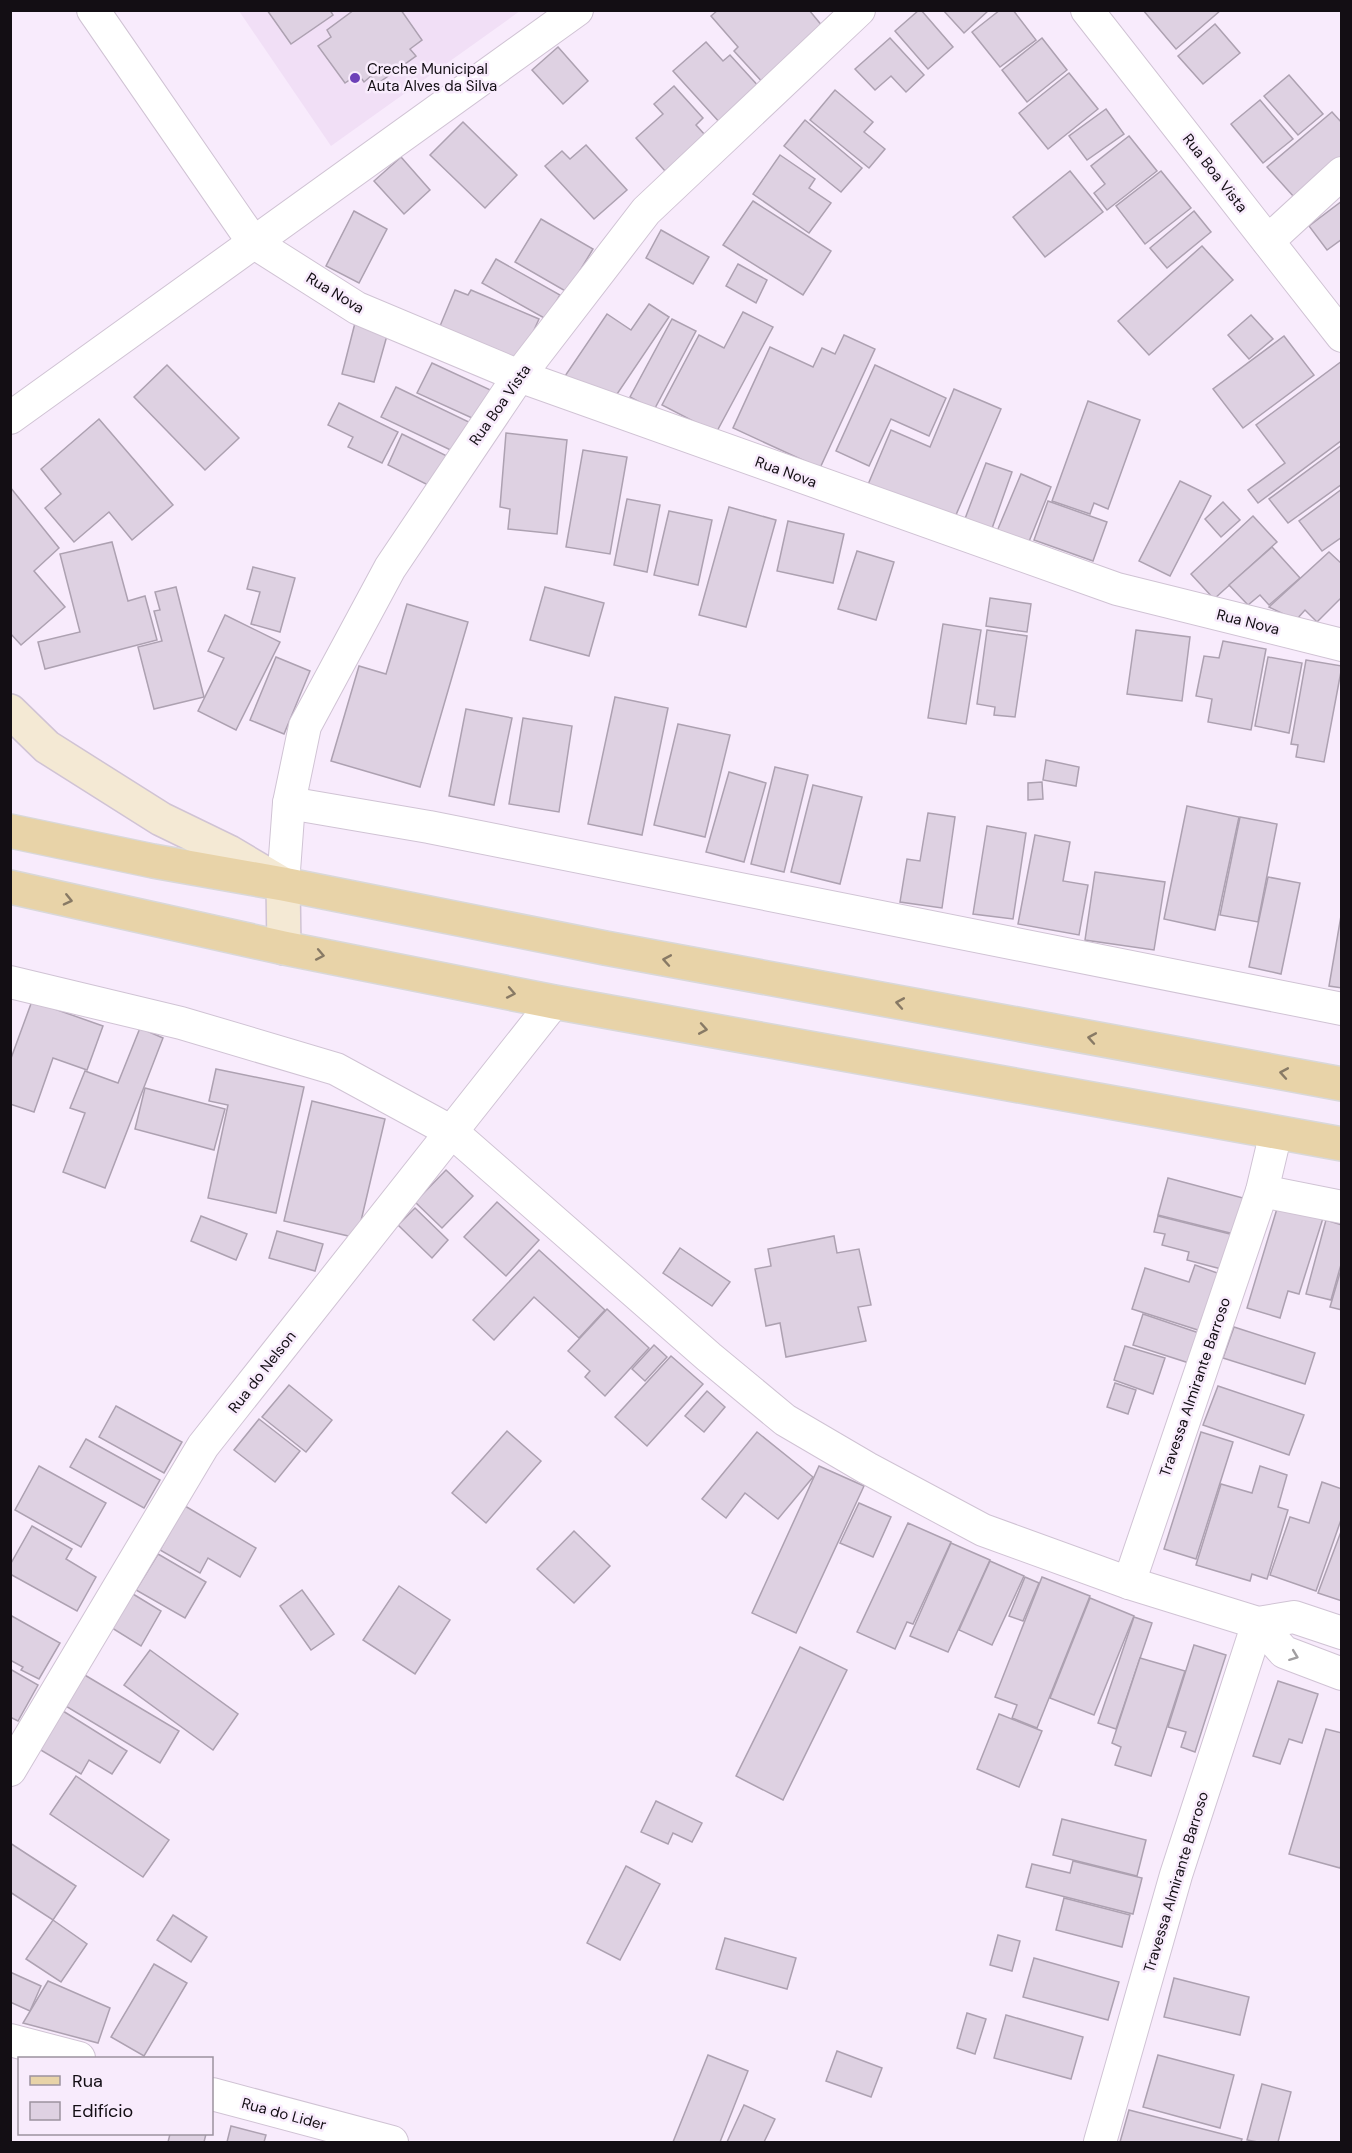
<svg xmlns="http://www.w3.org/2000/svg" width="1352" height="2153" font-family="'DM Sans',sans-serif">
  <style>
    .built { fill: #f1dff6 }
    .building { fill: #ded1e2; stroke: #ada1b1; stroke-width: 1.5 }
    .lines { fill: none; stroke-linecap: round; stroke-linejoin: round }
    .street-casing { stroke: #d0c3d4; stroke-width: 34 }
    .secondary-casing { stroke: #d0c3d4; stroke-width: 36 }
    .primary-casing { stroke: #d9d8d9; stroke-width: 36 }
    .street { stroke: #fff; stroke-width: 32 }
    .secondary { stroke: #f4e9d4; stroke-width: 33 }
    .primary { stroke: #e8d3a8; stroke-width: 33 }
    .oneway { stroke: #887a65 }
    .oneway2 { stroke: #a19fa1 }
    .poi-dot { fill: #6d40b8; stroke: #f8ebfc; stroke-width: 2 }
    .labels { text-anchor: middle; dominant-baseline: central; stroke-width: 5; stroke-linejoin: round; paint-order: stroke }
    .poi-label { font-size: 15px; fill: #130e14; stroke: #f8ebfc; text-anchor: start }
    .street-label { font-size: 15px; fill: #130e14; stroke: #f8ebfc }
  </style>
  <rect width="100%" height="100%" fill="#f8ebfc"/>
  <!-- built -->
  <polygon class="built" points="239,11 520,11 331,146"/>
  <!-- building -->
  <g class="building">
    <polygon points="267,10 330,10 333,15 291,44"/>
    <polygon points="354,10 401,10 422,40 410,49 416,56 377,84 371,76 364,82 358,74 345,83 318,46 331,37 327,30"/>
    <polygon points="718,10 809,10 828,33 766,86 734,51 738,47 711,16"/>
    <polygon points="919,10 921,10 953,47 928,69 895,31"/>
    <polygon points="943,10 989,10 964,33"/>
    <polygon points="1000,10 1013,10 1036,40 1000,67 972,32"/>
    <polygon points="1143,10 1221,10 1176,49"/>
    <polygon points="1215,24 1240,53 1203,84 1178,56"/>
    <polygon points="890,38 924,75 906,92 891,76 875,90 855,69"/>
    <polygon points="1042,38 1067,70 1027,102 1002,70"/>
    <polygon points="706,42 723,61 730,55 761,89 721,124 673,71"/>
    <polygon points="558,47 588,81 563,104 532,70"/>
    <polygon points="1069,73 1098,109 1048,149 1019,113"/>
    <polygon points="1289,75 1323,114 1298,135 1264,96"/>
    <polygon points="674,86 703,118 696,125 705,135 665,171 636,138 663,114 654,104"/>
    <polygon points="835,90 873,122 864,132 885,149 869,168 810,120"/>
    <polygon points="1260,100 1293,139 1263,163 1231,124"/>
    <polygon points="1106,109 1124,134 1087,160 1069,136"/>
    <polygon points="1332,112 1342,123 1342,156 1294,197 1267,167"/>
    <polygon points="805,120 862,168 841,192 784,146"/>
    <polygon points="463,122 517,175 485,208 430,155"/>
    <polygon points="1129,136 1157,171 1107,210 1094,193 1105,184 1091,166"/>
    <polygon points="586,145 627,190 594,219 545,166 562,151 570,159"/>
    <polygon points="780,155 815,179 809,188 831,203 809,233 753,194"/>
    <polygon points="401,157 430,190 404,214 374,181"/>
    <polygon points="1070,171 1103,212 1045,257 1013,217"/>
    <polygon points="1161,171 1191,208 1145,244 1116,206"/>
    <polygon points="753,201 831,251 803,295 723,245"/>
    <polygon points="1342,201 1342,239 1327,250 1309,226"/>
    <polygon points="354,211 387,229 359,283 326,266"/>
    <polygon points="1194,211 1211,232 1167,268 1150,248"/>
    <polygon points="541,219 593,249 567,292 515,262"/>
    <polygon points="661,230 709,257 693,284 646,258"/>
    <polygon points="1202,246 1233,280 1149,355 1118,321"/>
    <polygon points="496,259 560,295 546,319 482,283"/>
    <polygon points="738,264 767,280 756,303 726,286"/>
    <polygon points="455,290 468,295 471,290 539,319 520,361 440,326"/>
    <polygon points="649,304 669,317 609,406 565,376 607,314 631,330"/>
    <polygon points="743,312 773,327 716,433 662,405 699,335 724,348"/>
    <polygon points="1251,315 1273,339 1249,359 1228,335"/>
    <polygon points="672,319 696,331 654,410 630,397"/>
    <polygon points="355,323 388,332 374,382 342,374"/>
    <polygon points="844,335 875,349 820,468 733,428 770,347 813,367 822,348 835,354"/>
    <polygon points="1284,336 1314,375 1243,428 1213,389"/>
    <polygon points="1342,361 1342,440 1258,503 1248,490 1285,463 1256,425"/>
    <polygon points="432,363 497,393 483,423 417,393"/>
    <polygon points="167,365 239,438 205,470 134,397"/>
    <polygon points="875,365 946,398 929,436 891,419 869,466 836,451"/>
    <polygon points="396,387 473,424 459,454 381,417"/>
    <polygon points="954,389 1001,409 950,529 864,494 891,430 930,447"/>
    <polygon points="1088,401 1140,420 1108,509 1094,503 1090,514 1052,501"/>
    <polygon points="339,403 398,432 382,463 348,447 353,437 328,425"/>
    <polygon points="99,419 173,505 132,540 109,512 74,542 45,508 61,494 41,469"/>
    <polygon points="506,433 567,440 557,534 508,529 510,509 500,507"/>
    <polygon points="402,434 453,459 438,490 388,465"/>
    <polygon points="1342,445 1342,484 1288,523 1269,499"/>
    <polygon points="583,450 627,457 610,554 566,547"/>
    <polygon points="986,463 1012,472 990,534 963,524"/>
    <polygon points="1021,474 1051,487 1026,549 995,536"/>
    <polygon points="1180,481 1211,496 1170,576 1139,561"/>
    <polygon points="10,487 59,548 34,571 65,607 21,645 10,633"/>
    <polygon points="1342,489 1342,537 1322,551 1299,521"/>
    <polygon points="627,499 660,505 647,572 614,565"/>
    <polygon points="1048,501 1107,522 1093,561 1034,540"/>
    <polygon points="1223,502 1240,520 1221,537 1205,519"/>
    <polygon points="729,507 776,520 746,627 699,615"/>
    <polygon points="669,511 712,520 698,585 654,575"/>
    <polygon points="1253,516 1277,542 1214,599 1191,574"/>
    <polygon points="788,521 844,534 833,583 777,571"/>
    <polygon points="112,542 128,601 145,596 157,640 45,669 38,642 80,632 60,554"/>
    <polygon points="1272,547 1300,578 1269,605 1260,595 1248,605 1229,585"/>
    <polygon points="857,551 894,562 876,620 838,609"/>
    <polygon points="1329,552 1342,564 1342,597 1317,622 1305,610 1296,620 1269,607"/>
    <polygon points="253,567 295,578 280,632 251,624 260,592 247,589"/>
    <polygon points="176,587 204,697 154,709 138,647 162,641 154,611 160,610 155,592"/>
    <polygon points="545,587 604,603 589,656 530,640"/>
    <polygon points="990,598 1031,604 1027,632 986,626"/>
    <polygon points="407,604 468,622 420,787 331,761 359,666 386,674"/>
    <polygon points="225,615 280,642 236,730 198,711 224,658 208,651"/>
    <polygon points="943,624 981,630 966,724 928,718"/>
    <polygon points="987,630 1027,636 1015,717 994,715 995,707 977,704"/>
    <polygon points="1136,630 1190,637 1182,701 1127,694"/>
    <polygon points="1223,641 1266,649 1251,730 1208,722 1212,699 1196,696 1204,656 1219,658"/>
    <polygon points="276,657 310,671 284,734 250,720"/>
    <polygon points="1268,657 1302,663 1289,733 1255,726"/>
    <polygon points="1306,660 1342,666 1324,762 1296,757 1298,745 1291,744"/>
    <polygon points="615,697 668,708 642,835 588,824"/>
    <polygon points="466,709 512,718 494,805 449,796"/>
    <polygon points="523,718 572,726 559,812 509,804"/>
    <polygon points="678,724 730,735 705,837 654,825"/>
    <polygon points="1046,760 1079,767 1076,786 1043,780"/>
    <polygon points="775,767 808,775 784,872 751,864"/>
    <polygon points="729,772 766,783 744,862 706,852"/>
    <polygon points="1042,782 1043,799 1028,800 1028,783"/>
    <polygon points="813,785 862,797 840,884 791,872"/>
    <polygon points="1187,806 1239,817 1215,930 1164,919"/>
    <polygon points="928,813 955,817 942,908 900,902 907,859 920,861"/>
    <polygon points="1240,817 1277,824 1258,922 1220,915"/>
    <polygon points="987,826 1026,833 1013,919 973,914"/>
    <polygon points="1035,835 1070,842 1063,881 1088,885 1079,935 1018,924"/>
    <polygon points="1095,872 1165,882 1154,950 1085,940"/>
    <polygon points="1268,877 1300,883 1281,974 1249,967"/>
    <polygon points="1342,910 1342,988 1329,986"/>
    <polygon points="32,1001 103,1026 87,1070 53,1058 34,1112 10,1104 10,1061"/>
    <polygon points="140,1028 163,1038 105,1188 63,1172 85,1113 70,1108 85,1071 118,1083"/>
    <polygon points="216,1069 304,1087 276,1213 208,1198 228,1105 209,1101"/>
    <polygon points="145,1088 225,1109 214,1150 135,1129"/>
    <polygon points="312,1101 385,1119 357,1238 284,1221"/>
    <polygon points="446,1170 473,1196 442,1228 415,1202"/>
    <polygon points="1168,1178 1243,1198 1234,1234 1158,1215"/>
    <polygon points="497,1202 539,1240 506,1276 464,1237"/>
    <polygon points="1279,1202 1324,1215 1299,1294 1288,1291 1280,1318 1247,1308"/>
    <polygon points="415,1208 448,1240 432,1258 398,1225"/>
    <polygon points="201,1216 247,1234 236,1260 191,1241"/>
    <polygon points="1158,1216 1234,1235 1225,1270 1187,1260 1189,1252 1162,1245 1165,1234 1154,1232"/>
    <polygon points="1326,1220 1342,1225 1342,1261 1331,1300 1306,1294"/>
    <polygon points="277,1231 323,1244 315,1271 269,1258"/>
    <polygon points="834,1236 837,1253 859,1249 871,1305 858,1307 866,1341 786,1357 780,1323 766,1326 755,1269 771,1266 768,1249"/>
    <polygon points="680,1248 730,1282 712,1306 663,1273"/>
    <polygon points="539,1250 605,1310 579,1338 534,1297 494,1340 473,1320"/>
    <polygon points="1195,1265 1220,1274 1201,1331 1132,1309 1145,1268 1189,1282"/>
    <polygon points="1342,1266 1342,1310 1330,1307"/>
    <polygon points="607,1309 649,1348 605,1396 585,1377 590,1371 568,1351"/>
    <polygon points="1143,1314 1199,1333 1189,1363 1133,1345"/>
    <polygon points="1234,1327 1315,1353 1305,1384 1223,1358"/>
    <polygon points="654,1345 667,1357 645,1381 632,1369"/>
    <polygon points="1125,1346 1165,1358 1153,1394 1114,1380"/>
    <polygon points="671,1356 703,1384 647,1446 615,1417"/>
    <polygon points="1115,1383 1136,1390 1128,1414 1107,1407"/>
    <polygon points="289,1385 332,1420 306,1452 262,1417"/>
    <polygon points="1218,1386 1304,1415 1289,1455 1203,1425"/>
    <polygon points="707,1391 725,1407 704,1432 685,1416"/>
    <polygon points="116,1406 182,1442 164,1473 99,1437"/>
    <polygon points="259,1419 300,1451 275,1482 234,1450"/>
    <polygon points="507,1431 541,1461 486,1523 452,1493"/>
    <polygon points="757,1432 813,1477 778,1519 745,1493 726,1518 702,1499"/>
    <polygon points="1201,1432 1233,1442 1196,1559 1164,1549"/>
    <polygon points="86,1439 160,1480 144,1508 70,1467"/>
    <polygon points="39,1466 106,1503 81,1547 15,1510"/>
    <polygon points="819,1466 864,1486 796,1633 752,1613"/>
    <polygon points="1260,1466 1287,1475 1278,1507 1288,1510 1267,1579 1252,1574 1250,1581 1196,1565 1221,1484 1252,1493"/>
    <polygon points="1322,1482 1342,1489 1342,1517 1316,1591 1270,1575 1290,1517 1309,1523"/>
    <polygon points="859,1503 891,1517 873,1557 840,1543"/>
    <polygon points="185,1506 256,1548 240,1577 208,1558 200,1573 160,1550"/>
    <polygon points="908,1523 951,1542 913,1624 907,1622 895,1649 857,1632"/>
    <polygon points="32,1526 72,1549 66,1559 96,1577 77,1611 10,1574 10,1565"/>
    <polygon points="1342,1529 1342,1601 1318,1593"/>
    <polygon points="574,1531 610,1566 574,1603 537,1569"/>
    <polygon points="951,1543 990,1560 948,1652 910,1636"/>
    <polygon points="158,1554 206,1582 185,1618 136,1590"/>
    <polygon points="990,1561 1024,1576 992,1645 959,1630"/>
    <polygon points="1025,1577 1039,1583 1023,1621 1009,1616"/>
    <polygon points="1042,1577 1090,1596 1037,1728 1012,1718 1017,1705 995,1697"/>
    <polygon points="399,1586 450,1620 415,1674 363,1640"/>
    <polygon points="302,1590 334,1634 311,1650 280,1606"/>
    <polygon points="133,1594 161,1611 141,1646 112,1628"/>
    <polygon points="1090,1598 1134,1616 1094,1715 1050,1698"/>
    <polygon points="10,1615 60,1643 39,1679 21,1670 23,1667 10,1660"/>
    <polygon points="1134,1617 1152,1623 1116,1729 1098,1723"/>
    <polygon points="1194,1645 1226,1655 1195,1752 1181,1747 1186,1732 1168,1727"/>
    <polygon points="800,1647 847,1670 783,1800 736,1776"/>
    <polygon points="150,1650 238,1714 213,1750 124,1685"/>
    <polygon points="1140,1658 1185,1671 1151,1776 1115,1765 1121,1747 1112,1743"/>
    <polygon points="10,1669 38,1685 18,1721 10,1717"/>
    <polygon points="83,1674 179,1731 160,1763 64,1705"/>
    <polygon points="1278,1681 1318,1694 1302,1743 1289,1739 1280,1764 1253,1756"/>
    <polygon points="63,1711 127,1751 112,1774 89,1760 81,1774 39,1749"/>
    <polygon points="999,1714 1042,1731 1019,1787 977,1769"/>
    <polygon points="1326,1729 1342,1733 1342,1862 1340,1868 1289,1854"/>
    <polygon points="76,1776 169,1840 143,1877 50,1814"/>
    <polygon points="656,1801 702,1823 692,1842 673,1833 668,1844 641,1832"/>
    <polygon points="1062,1819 1146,1840 1137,1876 1053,1855"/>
    <polygon points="10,1843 76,1886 53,1920 10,1892"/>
    <polygon points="1073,1861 1142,1878 1133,1914 1026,1887 1032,1864 1070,1873"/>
    <polygon points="626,1866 660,1884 620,1960 587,1943"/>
    <polygon points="1064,1898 1130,1915 1122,1947 1056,1930"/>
    <polygon points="173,1915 207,1937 191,1962 157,1940"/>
    <polygon points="53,1920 87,1944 61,1982 26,1959"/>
    <polygon points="998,1935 1020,1941 1012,1971 990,1965"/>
    <polygon points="725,1938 796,1958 787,1989 716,1969"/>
    <polygon points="1034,1958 1119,1982 1108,2020 1023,1997"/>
    <polygon points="154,1964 187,1983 144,2056 111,2037"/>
    <polygon points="10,1972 41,1986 30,2011 10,2002"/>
    <polygon points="1174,1978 1249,1997 1240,2035 1164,2017"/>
    <polygon points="48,1981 110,2008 98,2043 23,2023"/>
    <polygon points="967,2013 986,2019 975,2054 957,2048"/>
    <polygon points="1006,2015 1083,2037 1071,2079 994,2058"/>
    <polygon points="837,2051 882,2068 871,2097 826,2081"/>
    <polygon points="708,2055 748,2071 720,2142 673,2142"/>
    <polygon points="1158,2055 1234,2075 1220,2128 1143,2107"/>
    <polygon points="1262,2084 1291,2092 1278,2142 1258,2142 1247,2140"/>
    <polygon points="744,2105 775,2119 764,2142 727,2142"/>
    <polygon points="1129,2110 1242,2139 1241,2142 1120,2142"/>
    <polygon points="231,2126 266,2135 264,2142 227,2142"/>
    <polygon points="170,2134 206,2134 204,2142 168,2142"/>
  </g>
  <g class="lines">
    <!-- street casing -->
    <g class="street-casing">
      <g id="street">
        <polyline points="93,10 253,242 357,308 519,376 1117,589 1342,645"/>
        <polyline points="1087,10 1342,336"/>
        <polyline points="1268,241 1342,173"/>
        <polyline points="10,418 577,10"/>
        <polyline points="289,803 429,827 1342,1009"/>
        <polyline points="283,884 289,803 305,726 390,568 519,376 646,211 859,10"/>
        <polyline points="10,982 181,1023 336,1069 452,1132 709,1357 785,1420 867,1468 983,1530 1129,1583 1258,1623 1294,1617 1342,1633"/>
        <polyline points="1262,1191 1342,1207"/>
        <polyline points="1129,1583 1262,1191 1276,1132"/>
        <polyline points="1258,1623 1284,1652 1342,1674"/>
        <polyline points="10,1770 203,1446 554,1002"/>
        <polyline points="10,2040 79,2058"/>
        <polyline points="212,2094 392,2142"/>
        <polyline points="1100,2142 1176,1875 1258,1623"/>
      </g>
    </g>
    <!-- secondary casing -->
    <g class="secondary-casing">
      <polyline id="secondary" points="10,711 47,747 161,819 229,852 283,884 284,948"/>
    </g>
    <!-- primary casing -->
    <g class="primary-casing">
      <g id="primary">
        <polyline points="10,831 153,861 283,884 605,948 1342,1084"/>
        <polyline points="10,887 284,948 554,1002 1342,1144"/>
      </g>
    </g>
    <!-- street -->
    <use href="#street" class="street"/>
    <!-- secondary -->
    <use href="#secondary" class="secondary"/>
    <!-- primary -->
    <use href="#primary" class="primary"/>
  </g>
  <!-- one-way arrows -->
  <defs><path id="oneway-chevron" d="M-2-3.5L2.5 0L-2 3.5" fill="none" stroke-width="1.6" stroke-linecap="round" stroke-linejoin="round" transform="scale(1.5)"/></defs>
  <g class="oneway">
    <use href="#oneway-chevron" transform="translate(68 900) rotate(13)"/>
    <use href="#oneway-chevron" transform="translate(320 955) rotate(11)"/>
    <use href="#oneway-chevron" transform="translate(667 960) rotate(-170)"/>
    <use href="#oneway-chevron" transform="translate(511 993) rotate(11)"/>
    <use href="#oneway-chevron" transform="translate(900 1003) rotate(-170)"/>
    <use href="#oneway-chevron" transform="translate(703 1029) rotate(10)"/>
    <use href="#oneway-chevron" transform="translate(1092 1038) rotate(-170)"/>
    <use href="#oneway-chevron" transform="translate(1284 1073) rotate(-170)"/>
  </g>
  <use class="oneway2" href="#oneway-chevron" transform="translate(1294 1656) rotate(21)"/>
  <!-- markers -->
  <circle class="poi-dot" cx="355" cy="78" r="6"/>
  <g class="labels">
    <!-- poi labels -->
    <g class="poi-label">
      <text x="367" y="69">Creche Municipal<tspan x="367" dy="17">Auta Alves da Silva</tspan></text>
    </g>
    <!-- street labels -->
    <g class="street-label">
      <text transform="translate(1215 173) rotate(52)">Rua Boa Vista</text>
      <text transform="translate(335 293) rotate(31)">Rua Nova</text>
      <text transform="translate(500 405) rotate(-55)">Rua Boa Vista</text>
      <text transform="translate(786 472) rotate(20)">Rua Nova</text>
      <text transform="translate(1248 622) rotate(14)">Rua Nova</text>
      <text transform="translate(262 1372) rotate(-52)">Rua do Nelson</text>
      <text transform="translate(1195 1387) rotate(-71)">Travessa Almirante Barroso</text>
      <text transform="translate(1176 1882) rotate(-73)">Travessa Almirante Barroso</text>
      <text transform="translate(284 2114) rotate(15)">Rua do Lider</text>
    </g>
  </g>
  <!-- border -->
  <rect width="1352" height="2153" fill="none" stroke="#130e14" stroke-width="24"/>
  <!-- legend -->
  <rect x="18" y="2057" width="195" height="78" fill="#f8ebfc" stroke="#9c939f" stroke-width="1.5"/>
  <rect x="30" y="2076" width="30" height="9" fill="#e8d3a8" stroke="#9c939f" stroke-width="1.5"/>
  <text x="72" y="2087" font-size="18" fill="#130e14">Rua</text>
  <rect x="30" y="2102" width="30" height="18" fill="#ded1e2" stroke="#9c939f" stroke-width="1.5"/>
  <text x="72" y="2117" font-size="18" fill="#130e14">Edifício</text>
</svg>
